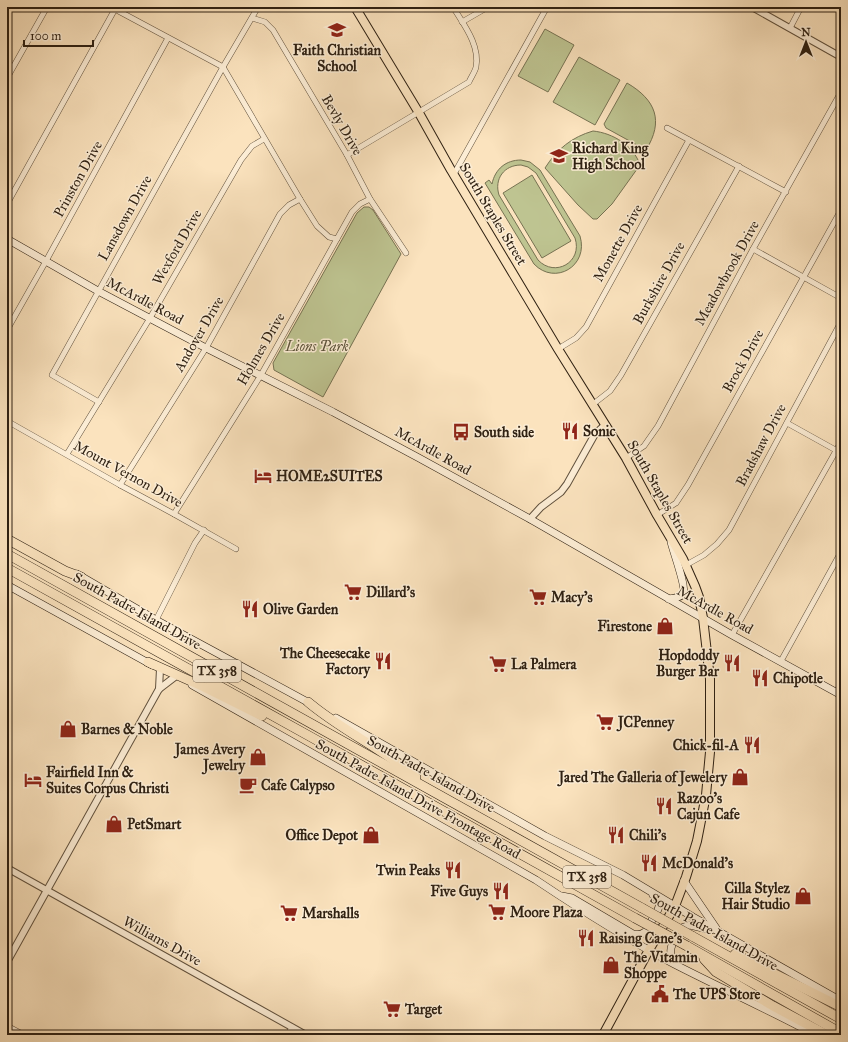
<svg xmlns="http://www.w3.org/2000/svg" width="848" height="1042" font-family="'IM FELL Great Primer',serif">
  <style>
    .green { fill: #bec491; stroke: #767252; fill-rule: evenodd }
    .lines { fill: none; stroke-linecap: round; stroke-linejoin: round }
    .minor-casing { stroke: #61513d; stroke-width: 6 }
    .tertiary-casing { stroke: #61513d; stroke-width: 8 }
    .secondary-casing { stroke: #2e2012; stroke-width: 8 }
    .primary-casing { stroke: #2e2012; stroke-width: 10 }
    .motorway-casing { stroke: #2e2012; stroke-width: 10 }
    .minor { stroke: #fcedd5; stroke-width: 5 }
    .tertiary { stroke: #fcedd5; stroke-width: 6 }
    .secondary { stroke: #fcedd5; stroke-width: 7 }
    .primary { stroke: #fbe3be; stroke-width: 8 }
    .motorway { stroke: #fbe3be; stroke-width: 9 }
    .motorway-bridge-casing { stroke: #2e2012; stroke-width: 10; stroke-linecap: butt }
    .motorway-bridge { stroke: #fbe3be; stroke-width: 9 }
    .labels { text-anchor: middle; dominant-baseline: central; stroke-width: 3; stroke-linejoin: round; paint-order: stroke }
    .shield { fill: #fcedd5; stroke: #6c5e4c; stroke-width: 1 }
    .shield-label { font-size: 13px; font-weight: bold; fill: #2e2012 }
    .poi-label { font-size: 14px; font-weight: bold; fill: #2e2012; stroke: #fcedd5; text-anchor: start }
    .street-label { font-size: 14px; fill: #2e2012; stroke: #fcedd5 }
    .park-label { font-size: 14px; font-style: italic; fill: #595138; stroke: #fcedd5 }
  </style>
  <rect width="100%" height="100%" fill="#fbe3be"/>
  <filter id="stains"><feTurbulence type="fractalNoise" baseFrequency=".005" numOctaves="4"/><feColorMatrix values="0 0 0 0 .2 0 0 0 0 .09 0 0 0 0 .02 0 0 0 .5 -.17"/></filter>
  <radialGradient id="worn" r=".72"><stop offset=".6" stop-color="#630" stop-opacity="0"/><stop offset="1" stop-color="#630" stop-opacity=".3"/></radialGradient>
  <!-- green -->
  <g class="green">
    <polygon points="545,29 574,45 548,92 518,76"/>
    <polygon points="579,57 620,80 595,125 553,102"/>
    <path d="M627,83C656,100 664,121 646,150L606,128L604,124Z"/>
    <path d="M593,131C613,133 634,146 640,165L612,204L597,219H593L578,205L545,168C557,149 572,137 593,131Z"/>
    <path d="M521,160L530,162L540,170L580,236C589,266 555,286 534,264L485,183L489,180L492,184C495,169 506,160 521,160ZM521,165L528,167L536,173L575,238C583,262 555,278 538,260L499,195C494,179 504,165 521,165Z"/>
    <polygon points="532,175 571,241 542,258 503,193"/>
    <polygon points="364,207 369,207 373,210 401,254 323,397 274,370 273,363 357,213"/>
  </g>
  <g class="lines">
    <!-- minor casing -->
    <g class="minor-casing">
      <g id="minor">
        <polyline points="111,7 223,67 300,199 317,226 329,237 337,239"/>
        <polyline points="252,18 265,22 273,30 347,155 370,199 406,253"/>
        <polyline points="462,22 488,7"/>
        <polyline points="790,28 801,7"/>
        <polyline points="7,78 47,7"/>
        <polyline points="667,128 786,192"/>
        <path d="M347,155L469,82C471,77 475,72 476,67C480,45 464,25 453,7"/>
        <polyline points="454,174 547,7"/>
        <polyline points="7,204 115,9"/>
        <polyline points="753,249 841,298"/>
        <polyline points="7,330 46,261 168,38"/>
        <polyline points="558,349 576,338 586,327 689,140"/>
        <polyline points="99,402 52,375 223,67 258,7"/>
        <polyline points="592,405 610,391 621,375 739,166"/>
        <polyline points="7,421 120,485 174,514 236,549"/>
        <polyline points="787,423 841,453"/>
        <polyline points="67,454 150,318 241,160 252,146 264,139"/>
        <polyline points="626,458 644,446 658,426 753,249 841,92"/>
        <polyline points="120,485 206,348 280,214 289,205 300,199"/>
        <polyline points="174,514 261,375 352,212 360,204 370,199"/>
        <polyline points="657,515 676,503 688,485 841,210"/>
        <polyline points="686,565 704,555 717,544 729,530 841,322"/>
        <polyline points="156,620 195,543 204,530"/>
        <polyline points="732,635 841,442"/>
        <polyline points="781,661 841,552"/>
        <polyline points="836,692 841,684"/>
        <polyline points="7,1026 24,1035"/>
        <polyline points="288,1035 292,1027"/>
      </g>
    </g>
    <!-- tertiary casing -->
    <g class="tertiary-casing">
      <g id="tertiary">
        <polyline points="752,7 841,57"/>
        <polyline points="530,519 541,507 561,492 567,484 595,434 605,425"/>
        <polyline points="159,689 160,669"/>
        <polyline points="7,868 306,1035"/>
        <polyline points="7,962 159,689 176,676"/>
      </g>
    </g>
    <!-- secondary casing -->
    <g class="secondary-casing">
      <g id="secondary">
        <polyline points="7,239 98,291 206,348 333,412 419,458 530,519 732,635 841,695"/>
        <polyline points="77,574 156,620 313,705"/>
        <polyline points="7,585 152,665"/>
        <path d="M669,599C674,598 680,598 683,594C687,588 673,551 671,542"/>
        <path d="M192,685L536,880C581,910 627,939 674,964C721,988 769,1010 816,1035"/>
        <polyline points="336,718 545,836 623,875 693,917 841,1001"/>
        <polyline points="684,881 716,928"/>
        <path d="M562,896L572,898L633,934C637,935 641,935 645,932C648,929 650,924 652,920C657,912 665,902 653,895"/>
        <path d="M674,963C666,949 674,941 681,928L690,925L711,930"/>
      </g>
    </g>
    <!-- primary casing -->
    <g class="primary-casing">
      <polyline id="primary" points="355,7 419,113 451,170 558,349 626,458 657,515 683,559 695,586 699,597 703,618 710,679 710,752 706,795 697,841 686,877 675,906 649,950 603,1035"/>
    </g>
    <!-- motorway casing -->
    <g class="motorway-casing">
      <g id="motorway">
        <polyline points="7,539 65,571 81,577"/>
        <polyline points="7,554 642,908"/>
        <polyline points="7,568 311,737 635,918"/>
        <polyline points="148,662 204,687 262,716"/>
        <path d="M308,702C341,730 383,749 416,777"/>
        <polyline points="692,936 841,1019"/>
        <polyline points="687,946 841,1033"/>
        <polyline points="735,954 841,1007"/>
        <polyline points="704,959 716,972 773,1006 827,1035"/>
      </g>
    </g>
    <!-- minor -->
    <use href="#minor" class="minor"/>
    <!-- tertiary -->
    <use href="#tertiary" class="tertiary"/>
    <!-- secondary -->
    <use href="#secondary" class="secondary"/>
    <!-- primary -->
    <use href="#primary" class="primary"/>
    <!-- motorway -->
    <use href="#motorway" class="motorway"/>
    <!-- motorway-bridge casing -->
    <g class="motorway-bridge-casing">
      <g id="motorway-bridge">
        <polyline points="642,908 692,936"/>
        <polyline points="635,918 687,946"/>
      </g>
    </g>
    <!-- motorway-bridge -->
    <use href="#motorway-bridge" class="motorway-bridge"/>
  </g>
  <!-- icons -->
  <defs>
    <g id="school-bare" transform="scale(1.38)"><path d="M0-5L7-2L0 1L-7-2ZM-4 1L0 2.5L4 1V4Q0 6-4 4Z" fill="#8f2418" stroke="#fcedd5" stroke-width="2.5" paint-order="stroke"/></g>
    <g id="restaurant-bare" transform="scale(1.38)"><path d="M-5-6h1v4h1v-4h1v4h1v-4h1v5L-1.5 .5V6h-2V.5L-5-1ZM5-6V6H3V1.5H1.5Q1.5-4 5-6Z" fill="#8f2418" stroke="#fcedd5" stroke-width="2.5" paint-order="stroke"/></g>
    <g id="bus-bare" transform="scale(1.38)"><path d="M-5-6H5V4H4V6H2V4H-2V6H-4V4H-5ZM-3.5-4V0h7V-4ZM-3.5 1.2v1.5H-2V1.2ZM2 1.2v1.5H3.5V1.2Z" fill="#8f2418" stroke="#fcedd5" stroke-width="2.5" paint-order="stroke"/></g>
    <g id="hotel-bare" transform="scale(1.38)"><path d="M-6-4.5h1.5V1H6V5H4.5V3h-9V5H-6ZM-4 0a1.8 1.8 0 1 1 3.6 0ZM.5 0V-2.5h3Q6-2.5 6 0Z" fill="#8f2418" stroke="#fcedd5" stroke-width="2.5" paint-order="stroke"/></g>
    <g id="supermarket-bare" transform="scale(1.38)"><path d="M-6-5.5h2.5l.6 2H6L4.5 2H-2.5L-4.4-4H-6ZM-1.5 3.2a1.3 1.3 0 1 0 .1 0ZM3 3.2a1.3 1.3 0 1 0 .1 0Z" fill="#8f2418" stroke="#fcedd5" stroke-width="2.5" paint-order="stroke"/></g>
    <g id="shop-bare" transform="scale(1.38)"><path d="M-5-2.5h2.3a2.7 3.5 0 0 1 5.4 0H5L5.5 6h-11ZM-1.5-2.5h3a1.5 2.3 0 0 0-3 0Z" fill="#8f2418" stroke="#fcedd5" stroke-width="2.5" paint-order="stroke"/></g>
    <g id="cafe-bare" transform="scale(1.38)"><path d="M-5.5-4.5H6V0H3Q3 3.5 0 3.5H-2.5Q-5.5 3.5-5.5 0ZM3-3.2v2h1.7v-2ZM-6 4.5H4V6H-6Z" fill="#8f2418" stroke="#fcedd5" stroke-width="2.5" paint-order="stroke"/></g>
    <g id="civic-bare" transform="scale(1.38)"><path d="M-.6-6.5H3V-4.5H.6V-3L4-1V1h2V6H-6V1h2V-1L-.6-3ZM-1.2 2.5V6h2.4V2.5Z" fill="#8f2418" stroke="#fcedd5" stroke-width="2.5" paint-order="stroke"/></g>
  </defs>
  <g fill-rule="evenodd">
    <use href="#school-bare" x="337" y="30"/>
    <use href="#school-bare" x="559" y="156"/>
    <use href="#restaurant-bare" x="570" y="431"/>
    <use href="#bus-bare" x="461" y="432"/>
    <use href="#hotel-bare" x="263" y="476"/>
    <use href="#supermarket-bare" x="353" y="592"/>
    <use href="#supermarket-bare" x="538" y="597"/>
    <use href="#restaurant-bare" x="250" y="609"/>
    <use href="#shop-bare" x="665" y="626"/>
    <use href="#restaurant-bare" x="383" y="661"/>
    <use href="#restaurant-bare" x="732" y="663"/>
    <use href="#supermarket-bare" x="498" y="664"/>
    <use href="#restaurant-bare" x="760" y="678"/>
    <use href="#supermarket-bare" x="605" y="722"/>
    <use href="#shop-bare" x="68" y="729"/>
    <use href="#restaurant-bare" x="752" y="745"/>
    <use href="#shop-bare" x="258" y="757"/>
    <use href="#shop-bare" x="740" y="777"/>
    <use href="#hotel-bare" x="33" y="780"/>
    <use href="#cafe-bare" x="248" y="785"/>
    <use href="#restaurant-bare" x="664" y="806"/>
    <use href="#shop-bare" x="114" y="824"/>
    <use href="#shop-bare" x="371" y="835"/>
    <use href="#restaurant-bare" x="616" y="835"/>
    <use href="#restaurant-bare" x="649" y="863"/>
    <use href="#restaurant-bare" x="453" y="870"/>
    <use href="#restaurant-bare" x="501" y="891"/>
    <use href="#shop-bare" x="803" y="896"/>
    <use href="#supermarket-bare" x="497" y="912"/>
    <use href="#supermarket-bare" x="289" y="913"/>
    <use href="#restaurant-bare" x="586" y="938"/>
    <use href="#shop-bare" x="611" y="965"/>
    <use href="#civic-bare" x="660" y="994"/>
    <use href="#supermarket-bare" x="392" y="1009"/>
  </g>
  <g class="labels">
    <!-- shield labels -->
    <g class="shield">
      <rect x="193" y="660" width="48" height="22" rx="3"/>
      <rect x="563" y="866" width="48" height="22" rx="3"/>
    </g>
    <g class="shield-label">
      <text x="217" y="671">TX 358</text>
      <text x="587" y="877">TX 358</text>
    </g>
    <!-- poi labels -->
    <g class="poi-label">
      <text x="337" y="50" text-anchor="middle">Faith Christian<tspan x="337" dy="16">School</tspan></text>
      <text x="572" y="148">Richard King<tspan x="572" dy="16">High School</tspan></text>
      <text x="583" y="431">Sonic</text>
      <text x="474" y="432">South side</text>
      <text x="276" y="476">HOME2SUITES</text>
      <text x="366" y="592">Dillard's</text>
      <text x="551" y="597">Macy's</text>
      <text x="263" y="609">Olive Garden</text>
      <text x="652" y="626" text-anchor="end">Firestone</text>
      <text x="370" y="653" text-anchor="end">The Cheesecake<tspan x="370" dy="16">Factory</tspan></text>
      <text x="719" y="655" text-anchor="end">Hopdoddy<tspan x="719" dy="16">Burger Bar</tspan></text>
      <text x="511" y="664">La Palmera</text>
      <text x="773" y="678">Chipotle</text>
      <text x="618" y="722">JCPenney</text>
      <text x="81" y="729">Barnes &amp; Noble</text>
      <text x="739" y="745" text-anchor="end">Chick-fil-A</text>
      <text x="245" y="749" text-anchor="end">James Avery<tspan x="245" dy="16">Jewelry</tspan></text>
      <text x="46" y="772">Fairfield Inn &amp;<tspan x="46" dy="16">Suites Corpus Christi</tspan></text>
      <text x="727" y="777" text-anchor="end">Jared The Galleria of Jewelery</text>
      <text x="261" y="785">Cafe Calypso</text>
      <text x="677" y="798">Razoo's<tspan x="677" dy="16">Cajun Cafe</tspan></text>
      <text x="127" y="824">PetSmart</text>
      <text x="358" y="835" text-anchor="end">Office Depot</text>
      <text x="629" y="835">Chili's</text>
      <text x="662" y="863">McDonald's</text>
      <text x="440" y="870" text-anchor="end">Twin Peaks</text>
      <text x="790" y="888" text-anchor="end">Cilla Stylez<tspan x="790" dy="16">Hair Studio</tspan></text>
      <text x="488" y="891" text-anchor="end">Five Guys</text>
      <text x="510" y="912">Moore Plaza</text>
      <text x="302" y="913">Marshalls</text>
      <text x="599" y="938">Raising Cane's</text>
      <text x="624" y="957">The Vitamin<tspan x="624" dy="16">Shoppe</tspan></text>
      <text x="673" y="994">The UPS Store</text>
      <text x="405" y="1009">Target</text>
    </g>
    <!-- street labels -->
    <g class="street-label">
      <text transform="translate(342 125) rotate(60)">Bevly Drive</text>
      <text transform="translate(78 179) rotate(-61)">Prinston Drive</text>
      <text transform="translate(493 214) rotate(59)">South Staples Street</text>
      <text transform="translate(125 218) rotate(-61)">Lansdown Drive</text>
      <text transform="translate(618 243) rotate(-61)">Monette Drive</text>
      <text transform="translate(177 247) rotate(-60)">Wexford Drive</text>
      <text transform="translate(727 273) rotate(-61)">Meadowbrook Drive</text>
      <text transform="translate(659 283) rotate(-61)">Burkshire Drive</text>
      <text transform="translate(145 301) rotate(28)">McArdle Road</text>
      <text transform="translate(199 334) rotate(-60)">Andover Drive</text>
      <text transform="translate(261 349) rotate(-60)">Holmes Drive</text>
      <text transform="translate(743 361) rotate(-61)">Brock Drive</text>
      <text transform="translate(761 445) rotate(-62)">Bradshaw Drive</text>
      <text transform="translate(433 451) rotate(29)">McArdle Road</text>
      <text transform="translate(128 474) rotate(29)">Mount Vernon Drive</text>
      <text transform="translate(660 492) rotate(60)">South Staples Street</text>
      <text transform="translate(715 610) rotate(29)">McArdle Road</text>
      <text transform="translate(137 611) rotate(29)">South Padre Island Drive</text>
      <text transform="translate(431 774) rotate(29)">South Padre Island Drive</text>
      <text transform="translate(418 799) rotate(29)">South Padre Island Drive Frontage Road</text>
      <text transform="translate(714 932) rotate(29)">South Padre Island Drive</text>
      <text transform="translate(162 941) rotate(29)">Williams Drive</text>
    </g>
    <!-- park labels -->
    <g class="park-label">
      <text x="317" y="346">Lions Park</text>
    </g>
  </g>
  <!-- margin -->
  <rect width="848" height="1042" fill="none" stroke="#fbe3be" stroke-width="24"/>
  <rect x="8" y="8" width="832" height="1026" fill="none" stroke="#2e2012" stroke-width="2"/>
  <rect x="12" y="12" width="824" height="1018" fill="none" stroke="#2e2012"/>
  <!-- north arrow -->
  <g transform="translate(806 42)" stroke="#fcedd5" stroke-width="3" paint-order="stroke">
  <path d="M0-3L7 15L0 10L-7 15Z" fill="#2e2012"/>
  <text y="-6" font-size="11" font-weight="bold" text-anchor="middle" fill="#2e2012">N</text>
  </g>
  <!-- scale -->
  <path d="M24 40v6h69v-6" fill="none" stroke="#2e2012" stroke-width="2"/>
  <text x="30" y="40" font-size="12" fill="#2e2012" stroke="#fcedd5" stroke-width="3" paint-order="stroke">100 m</text>
  <rect width="100%" height="100%" filter="url(#stains)"/>
  <rect width="100%" height="100%" fill="url(#worn)"/>
</svg>
